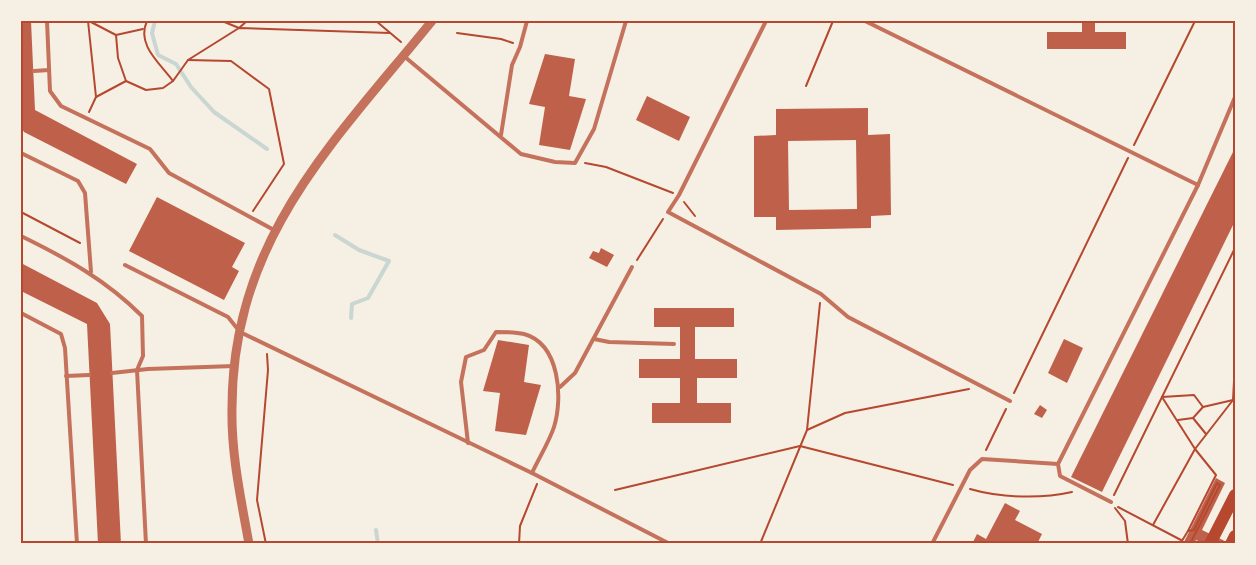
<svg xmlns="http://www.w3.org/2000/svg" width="1256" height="565" font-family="'Libre Baskerville',serif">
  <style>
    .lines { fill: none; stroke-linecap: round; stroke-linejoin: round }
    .stream { stroke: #c9d6d2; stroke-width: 4 }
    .building { fill: #bf614a; fill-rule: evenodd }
    .path { stroke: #b5482f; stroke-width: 2 }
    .service { stroke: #c5725c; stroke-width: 4 }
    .tertiary { stroke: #c5725c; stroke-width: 9 }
    .primary { stroke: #b5482f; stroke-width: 12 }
    .neatline { fill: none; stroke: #b5482f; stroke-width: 2 }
  </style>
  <rect width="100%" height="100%" fill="#f6efe4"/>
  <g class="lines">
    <!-- stream -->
    <g class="stream">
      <polyline points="155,21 152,33 158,55 176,64 191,87 214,112 267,149"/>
      <polyline points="335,235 359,250 389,261 368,298 352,304 351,318"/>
      <polyline points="376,530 378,544"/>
    </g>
  </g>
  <!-- building -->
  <g class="building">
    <polygon points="21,21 31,21 35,110 137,164 126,184 24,132 21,127"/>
    <polygon points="1082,21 1095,21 1095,32 1126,32 1126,49 1047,49 1047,32 1082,32"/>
    <polygon points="545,54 575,59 569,96 586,99 570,150 539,145 545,107 529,104"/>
    <polygon points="647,96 690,117 679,141 636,120"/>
    <path d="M868,108V135L890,134L891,215L871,216V228L776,230V217H754V136L776,135V109ZM856,140L857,209L789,210L788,141Z"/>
    <polygon points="1235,148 1235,221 1102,492 1071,477"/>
    <polygon points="157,197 245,243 232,267 239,271 224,300 129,251"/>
    <polygon points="601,248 614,255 607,267 589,258 593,251 599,253"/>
    <polygon points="21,263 97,303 110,324 121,544 98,544 87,324 21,291"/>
    <polygon points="654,308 734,308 734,327 695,327 695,359 737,359 737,378 697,378 697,403 731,403 731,423 652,423 652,403 680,403 680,378 639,378 639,359 680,359 680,327 654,327"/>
    <polygon points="1064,339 1083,348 1067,383 1048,373"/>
    <polygon points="498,340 529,345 524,382 541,385 526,435 495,431 500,393 483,391"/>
    <polygon points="1040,405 1047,410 1042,418 1034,414"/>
    <polygon points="1216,478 1225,483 1202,530 1231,544 1205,544 1196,540 1194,544 1183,544"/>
    <polygon points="1005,503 1020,511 1015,520 1042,534 1037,544 972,544 977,534 986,539"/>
  </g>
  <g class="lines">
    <!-- path -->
    <g class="path">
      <polyline points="88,21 96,97 89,112"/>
      <polyline points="89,21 116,35"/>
      <path d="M147,21C136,45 160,63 173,81"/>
      <polyline points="222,21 239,28 247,21"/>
      <polyline points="376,21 401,42"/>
      <polyline points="1232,21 1235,22"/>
      <polyline points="143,29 116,35 118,58 126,81 146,90 163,88 173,81 188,60 239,28 390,33"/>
      <polyline points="457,33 501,39 513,43"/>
      <polyline points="188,60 231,61 269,89 284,164 253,211"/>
      <polyline points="806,86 833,21"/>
      <polyline points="96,97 126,81"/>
      <polyline points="1134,145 1195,21"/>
      <polyline points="585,163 606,167 673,193"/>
      <polyline points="684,202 695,216"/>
      <polyline points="21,212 80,243"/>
      <polyline points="637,260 663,219"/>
      <polyline points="1014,393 1128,158"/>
      <polyline points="1203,407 1193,418 1206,434"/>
      <polyline points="1178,420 1193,418"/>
      <polyline points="807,430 845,413 969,389"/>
      <polyline points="986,450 1006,409"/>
      <path d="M970,489C1001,498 1041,499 1072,492"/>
      <polyline points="615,490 800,446 953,485"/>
      <polyline points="1114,495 1235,248"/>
      <polyline points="1118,507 1181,540"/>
      <polyline points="1115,508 1125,521 1128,544"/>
      <polyline points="1153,525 1195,449 1233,400 1235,362"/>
      <polyline points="1188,531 1216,475 1195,449 1162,397 1194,395 1203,407 1233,400"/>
      <polyline points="266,544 257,500 268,370 267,354"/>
      <polyline points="519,544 520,526 537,484"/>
      <polyline points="760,544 807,430 820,303"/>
      <polyline points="1180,544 1188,531 1194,530 1217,483 1220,485 1190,544"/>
    </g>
    <!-- service -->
    <g class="service">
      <polyline points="47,21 50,91 61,106 150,149 169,173 274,230"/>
      <polyline points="766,21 679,195 668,212 821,294 848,317 1010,401"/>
      <polyline points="865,21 1198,185"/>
      <polyline points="405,57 521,154 555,162 575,163 594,129 626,21"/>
      <polyline points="34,71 49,70"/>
      <polyline points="501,135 512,65 520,47 527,21"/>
      <polyline points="21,153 78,181 85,193 91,272"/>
      <path d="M21,236C66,258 106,280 142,316L143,356L137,370L146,544"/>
      <polyline points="125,265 228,317 240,332 532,473 670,544"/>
      <polyline points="21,313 61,334 65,348 77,544"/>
      <polyline points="594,339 609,342 674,344"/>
      <polyline points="112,373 148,369 234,366"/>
      <polyline points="66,376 89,375"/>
      <polyline points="560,387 575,373 632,267"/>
      <path d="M468,443L461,382L466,357L484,350L496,332C505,332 516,332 524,334C560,344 563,398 554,427C549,442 539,458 532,473"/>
      <polyline points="1111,502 1060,476 1058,464 1198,185 1235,97"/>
      <polyline points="932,544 970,470 982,459 1058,464"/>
    </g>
    <!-- tertiary -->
    <path class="tertiary" d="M249,544C241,499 231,454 232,408C232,239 333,143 432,21"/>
    <!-- primary -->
    <g class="primary">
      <polyline points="1210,544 1235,495"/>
      <polyline points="1231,544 1235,536"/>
    </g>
  </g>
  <!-- border -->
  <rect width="1256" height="565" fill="none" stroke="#f6efe4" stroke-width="45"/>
  <rect x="22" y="22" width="1212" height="520" class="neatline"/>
</svg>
